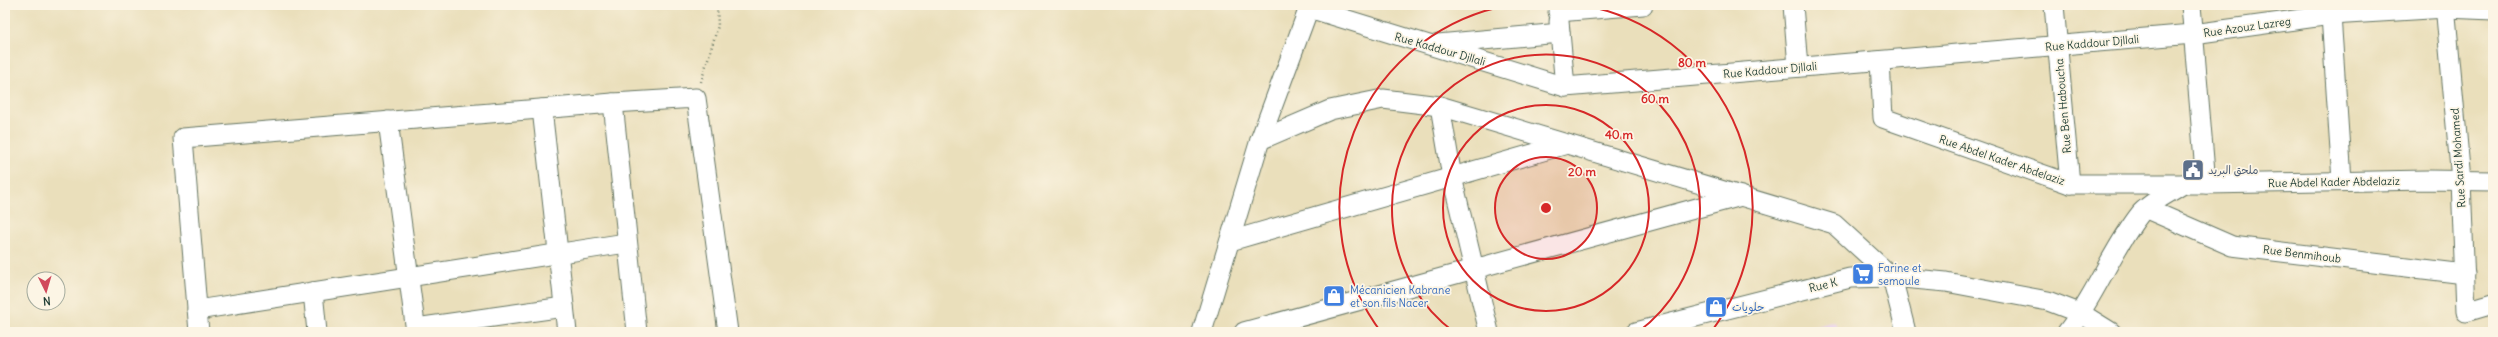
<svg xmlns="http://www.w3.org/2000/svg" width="2498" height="337" font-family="Delius,'Playpen Sans Arabic',sans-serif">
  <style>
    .built { fill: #e9d1ed }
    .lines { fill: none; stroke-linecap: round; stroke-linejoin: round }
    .minor-casing { stroke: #667663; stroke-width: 21 }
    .path { stroke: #667663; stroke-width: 2.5; stroke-dasharray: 1 3; stroke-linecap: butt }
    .minor { stroke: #fff; stroke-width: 19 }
    .ring { fill: none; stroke: #d62828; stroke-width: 2 }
    .labels { text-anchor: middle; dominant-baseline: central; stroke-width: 3.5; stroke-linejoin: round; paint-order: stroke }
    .street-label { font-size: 11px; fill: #1f3d34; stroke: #fcf5e5 }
    .service-label { font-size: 11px; fill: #4e5e75; stroke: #fcf5e5; text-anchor: start }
    .shop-label { font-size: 11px; fill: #366cbe; stroke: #fcf5e5; text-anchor: start }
    .centre { fill: #d62828; stroke: #fcf5e5; stroke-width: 2 }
    .ring-label { font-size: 12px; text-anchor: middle; font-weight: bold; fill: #d62828; stroke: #fcf5e5; stroke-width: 3.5; stroke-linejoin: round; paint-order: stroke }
  </style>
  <rect width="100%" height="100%" fill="#fcf5e5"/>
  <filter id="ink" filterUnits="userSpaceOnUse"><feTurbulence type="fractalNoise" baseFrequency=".025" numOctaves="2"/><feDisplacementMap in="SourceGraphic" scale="8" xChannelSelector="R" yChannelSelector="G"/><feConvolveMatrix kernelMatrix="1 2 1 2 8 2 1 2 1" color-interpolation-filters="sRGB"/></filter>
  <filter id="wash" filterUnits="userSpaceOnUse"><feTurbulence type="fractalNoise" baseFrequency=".012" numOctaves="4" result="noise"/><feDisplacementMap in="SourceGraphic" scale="16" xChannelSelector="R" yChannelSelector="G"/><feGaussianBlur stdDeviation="0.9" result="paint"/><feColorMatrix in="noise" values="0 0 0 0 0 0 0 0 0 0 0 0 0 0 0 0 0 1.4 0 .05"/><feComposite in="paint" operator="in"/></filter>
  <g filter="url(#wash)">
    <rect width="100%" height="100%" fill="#eadfbb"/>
    <!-- built -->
    <polygon class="built" points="1835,321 1838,332 1794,332"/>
  </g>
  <g filter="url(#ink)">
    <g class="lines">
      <!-- minor casing -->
      <g class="minor-casing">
        <g id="minor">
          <polyline points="1793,5 1798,67"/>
          <polyline points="2054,5 2070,184"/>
          <polyline points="2191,5 2206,184"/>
          <polyline points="2445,5 2461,180 2466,312 2493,304"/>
          <polyline points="1309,8 1565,87 2193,34 2331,15 2446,8 2493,10"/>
          <polyline points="1558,12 1643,5"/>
          <polyline points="2331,15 2342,181"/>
          <polyline points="1559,21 1565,87"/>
          <polyline points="1438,44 1560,33"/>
          <polyline points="1880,61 1883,118 2070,184 2206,184 2427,180 2493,181"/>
          <polyline points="613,103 637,332"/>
          <polyline points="1440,106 1452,177 1489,332"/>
          <polyline points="542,109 567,332"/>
          <polyline points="388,121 416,332"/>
          <polyline points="1260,140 1310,5"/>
          <polyline points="2147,209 2232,246 2465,274"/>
          <polyline points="1230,241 1567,144"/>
          <polyline points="313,292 317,332"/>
          <polyline points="197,310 626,243"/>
          <polyline points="416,328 564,307"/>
          <polyline points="199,332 183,138 613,103 696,98 728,332"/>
          <polyline points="1202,332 1260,140 1330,110 1383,99 1440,106 1834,224 1892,277 1906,332"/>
          <polyline points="1244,332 1741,196"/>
          <polyline points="1636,332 1850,278 1892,277 1946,282 2048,301 2082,314 2111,332"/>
          <path d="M2067,332C2096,295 2111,251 2140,214C2150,202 2170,193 2183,184"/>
        </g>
      </g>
      <!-- path -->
      <polyline class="path" points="701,82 718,26 717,5"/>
      <!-- minor -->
      <use href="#minor" class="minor"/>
    </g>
  </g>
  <!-- distance rings -->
  <circle cx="1546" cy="208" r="51" fill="#d62828" fill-opacity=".12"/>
  <g class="ring">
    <circle cx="1546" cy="208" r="51"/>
    <circle cx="1546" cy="208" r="103"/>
    <path d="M1454 332A154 154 0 1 1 1638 332"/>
    <path d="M1381 332A206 206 0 0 1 1510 5M1582 5A206 206 0 0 1 1711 332"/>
  </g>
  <!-- icons -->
  <defs>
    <g id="civic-square" transform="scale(1.15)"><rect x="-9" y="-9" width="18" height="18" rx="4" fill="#5c6f8a" stroke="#fcf5e5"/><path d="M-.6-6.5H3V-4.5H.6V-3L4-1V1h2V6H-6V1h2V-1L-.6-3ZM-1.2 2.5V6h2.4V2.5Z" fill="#fff"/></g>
    <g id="supermarket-square" transform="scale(1.15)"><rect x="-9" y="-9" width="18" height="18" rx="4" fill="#3f7fe0" stroke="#fcf5e5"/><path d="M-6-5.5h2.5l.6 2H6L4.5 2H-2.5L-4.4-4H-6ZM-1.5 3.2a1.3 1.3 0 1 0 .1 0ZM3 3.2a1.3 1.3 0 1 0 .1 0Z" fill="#fff"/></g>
    <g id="shop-square" transform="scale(1.15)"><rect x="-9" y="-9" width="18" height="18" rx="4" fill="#3f7fe0" stroke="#fcf5e5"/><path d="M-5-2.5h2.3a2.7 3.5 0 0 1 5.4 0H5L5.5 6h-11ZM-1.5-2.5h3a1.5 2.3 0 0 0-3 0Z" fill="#fff"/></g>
  </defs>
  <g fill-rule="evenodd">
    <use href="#civic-square" x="2193" y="170"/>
    <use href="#supermarket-square" x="1863" y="274"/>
    <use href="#shop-square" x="1334" y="296"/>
    <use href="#shop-square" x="1716" y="307"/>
  </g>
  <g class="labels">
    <!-- street labels -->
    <g class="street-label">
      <text transform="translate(2247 27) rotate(-8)">Rue Azouz Lazreg</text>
      <text transform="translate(2092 43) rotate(-5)">Rue Kaddour Djllali</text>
      <text transform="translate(1440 49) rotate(16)">Rue Kaddour Djllali</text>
      <text transform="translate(1770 70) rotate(-5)">Rue Kaddour Djllali</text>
      <text transform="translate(2063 106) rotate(-95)">Rue Ben Haboucha</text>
      <text transform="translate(2458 158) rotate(-94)">Rue Sardi Mohamed</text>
      <text transform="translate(2002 160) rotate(19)">Rue Abdel Kader Abdelaziz</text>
      <text transform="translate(2334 182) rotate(-1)">Rue Abdel Kader Abdelaziz</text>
      <text transform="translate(2302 254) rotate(7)">Rue Benmihoub</text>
      <text transform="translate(1823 285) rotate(-14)">Rue K</text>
    </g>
    <!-- service labels -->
    <g class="service-label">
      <text x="2208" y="170">ملحق البريد</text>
    </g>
    <!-- shop labels -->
    <g class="shop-label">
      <text x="1878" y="268">Farine et<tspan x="1878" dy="13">semoule</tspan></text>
      <text x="1350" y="290">Mécanicien Kabrane<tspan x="1350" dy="13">et son fils Nacer</tspan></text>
      <text x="1732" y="307">حلويات</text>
    </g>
  </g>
  <circle cx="1546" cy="208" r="6" class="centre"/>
  <g class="ring-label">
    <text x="1692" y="67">80 m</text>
    <text x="1655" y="103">60 m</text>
    <text x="1619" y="139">40 m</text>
    <text x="1582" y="176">20 m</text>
  </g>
  <!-- margin -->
  <rect width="2498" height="337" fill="none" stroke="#fcf5e5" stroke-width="20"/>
  <!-- north arrow -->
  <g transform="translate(46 291) rotate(175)"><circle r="19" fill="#fcf5e5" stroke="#a4ab9e"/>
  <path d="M0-3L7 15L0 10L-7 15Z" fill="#d1495b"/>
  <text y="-6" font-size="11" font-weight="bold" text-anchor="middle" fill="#1f3d34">N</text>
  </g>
</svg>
